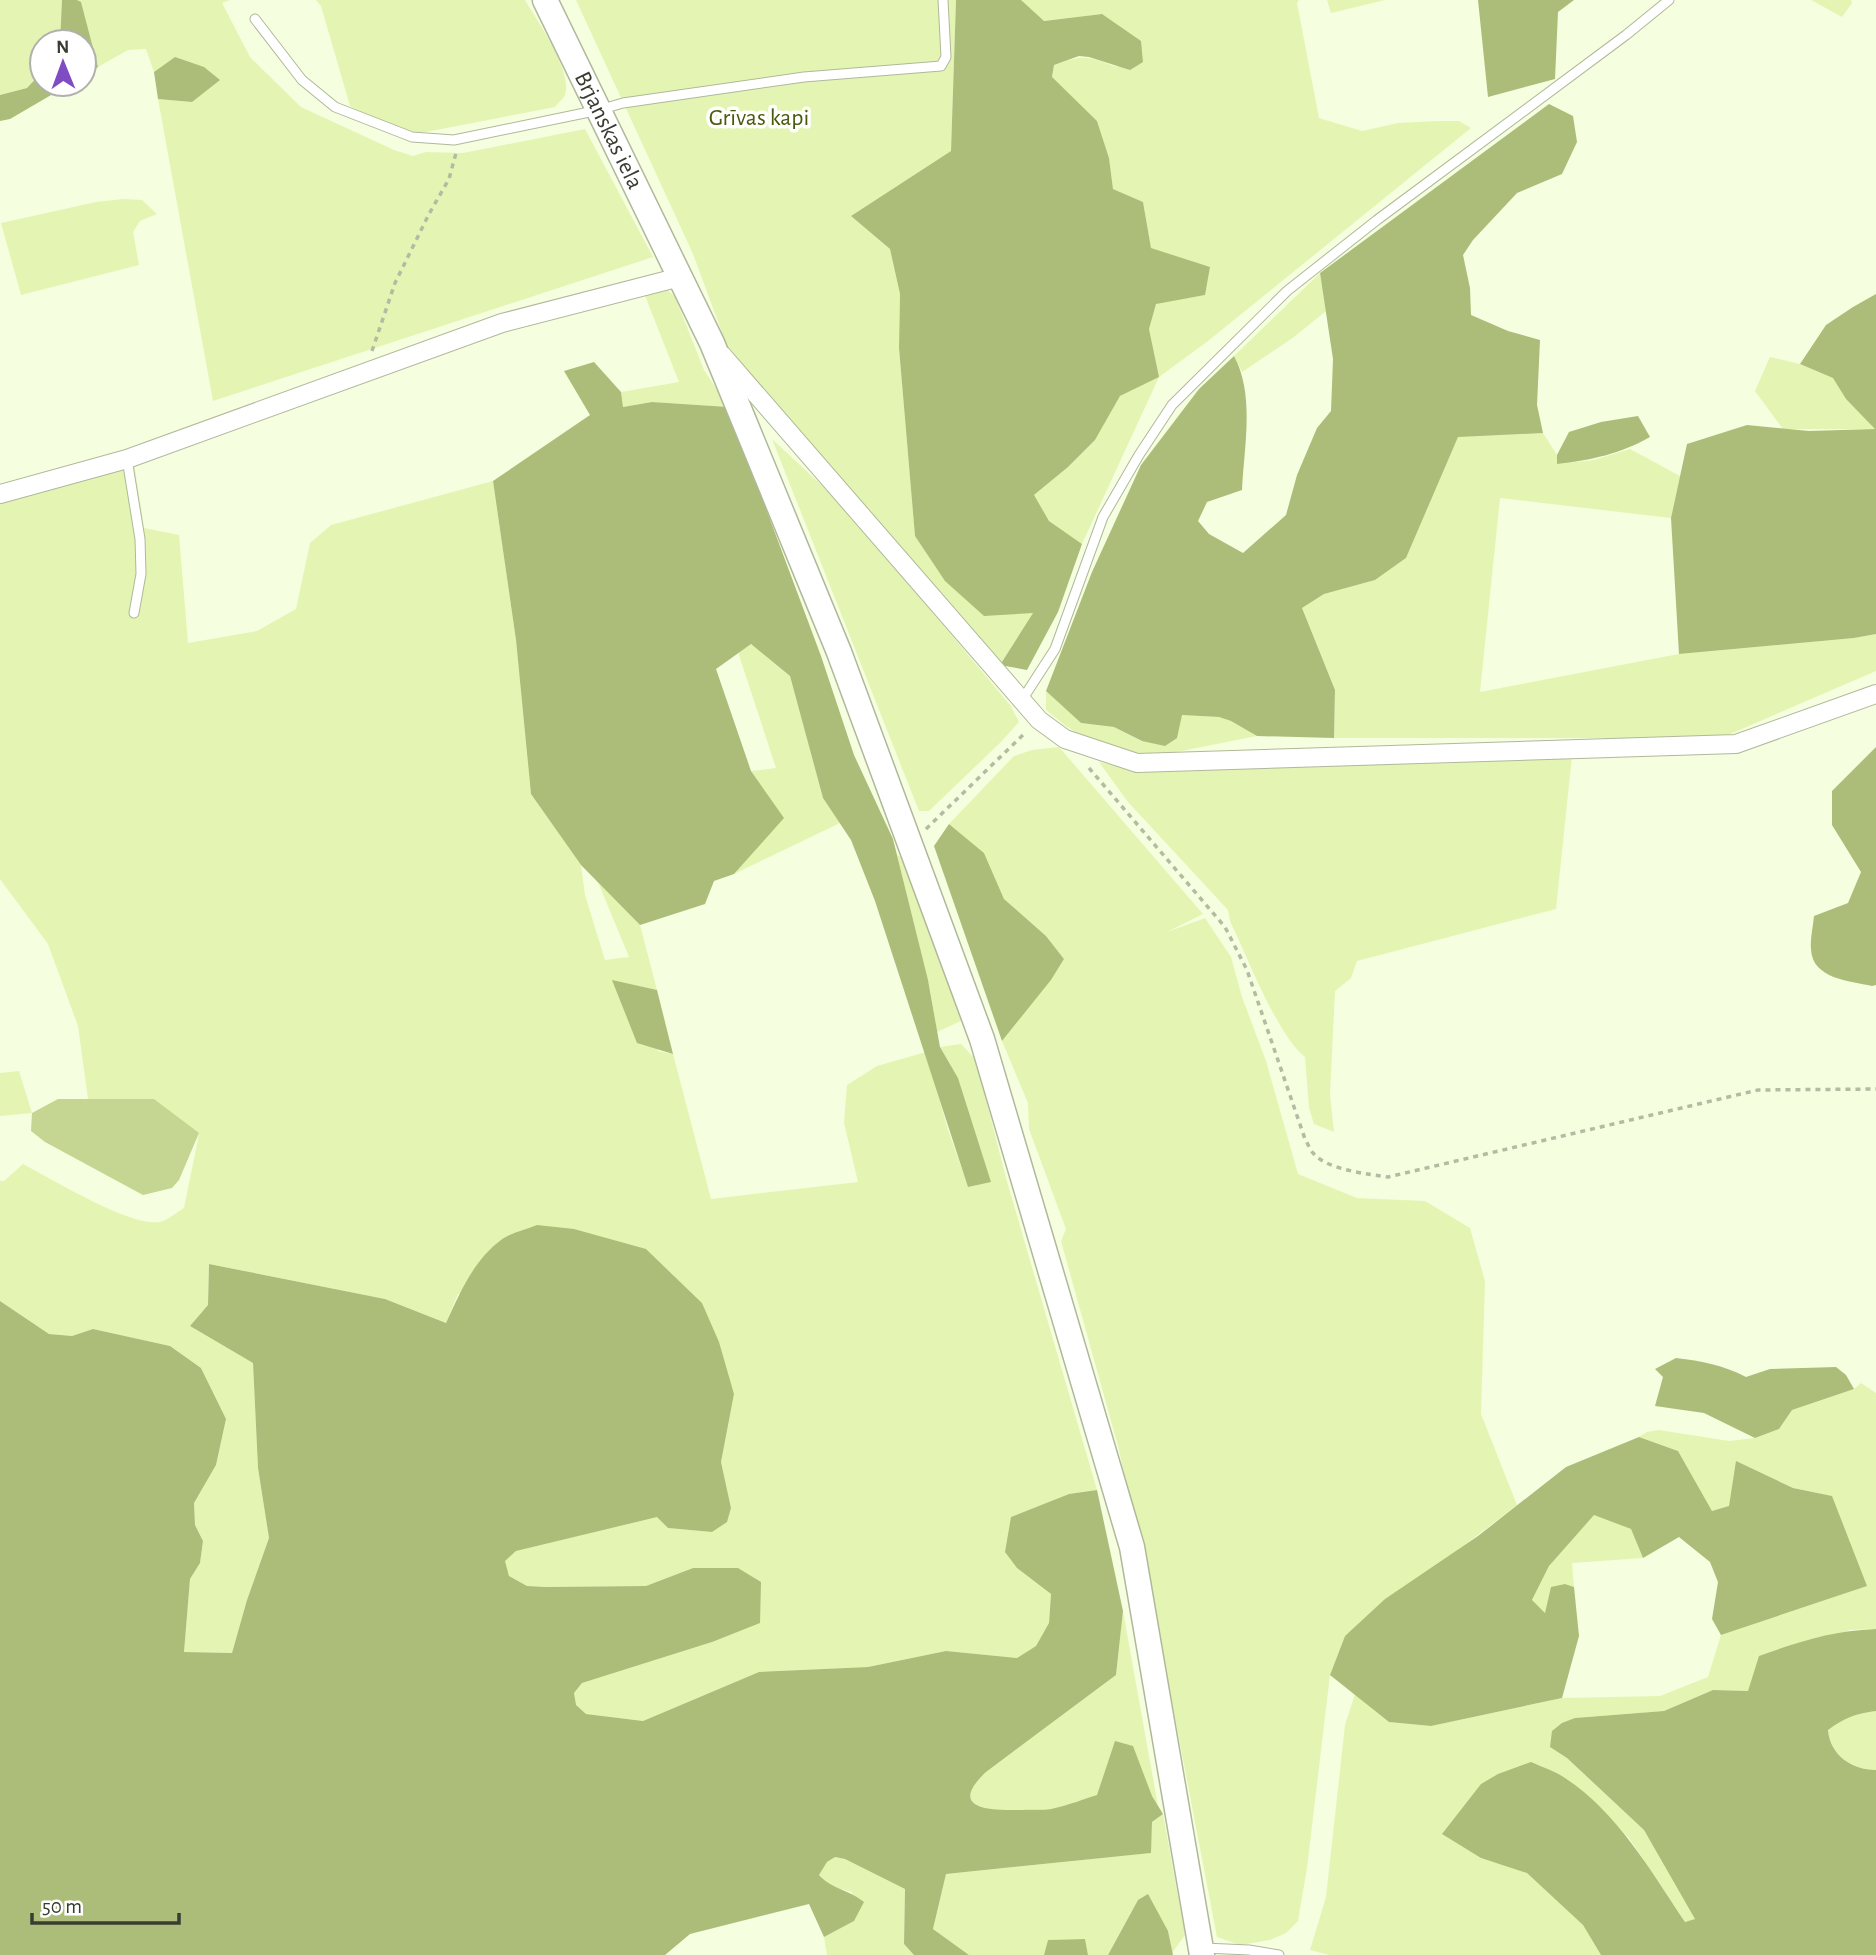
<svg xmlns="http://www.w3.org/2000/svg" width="1876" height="1955" font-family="'Alegreya Sans',sans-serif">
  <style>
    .green { fill: #e4f5b3 }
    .forest { fill: #abbd79 }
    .water { fill: #c4d691 }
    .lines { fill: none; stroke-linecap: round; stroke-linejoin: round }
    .service-casing { stroke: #b0b89b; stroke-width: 11 }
    .minor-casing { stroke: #b0b89b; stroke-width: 20 }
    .secondary-casing { stroke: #b0b89b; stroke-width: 27 }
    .path { stroke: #b4bba3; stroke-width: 3.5; stroke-dasharray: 5 5; stroke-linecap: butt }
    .service { stroke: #fff; stroke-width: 9 }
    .minor { stroke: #fff; stroke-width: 18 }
    .secondary { stroke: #fff; stroke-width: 24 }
    .labels { text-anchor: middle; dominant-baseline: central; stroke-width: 7; stroke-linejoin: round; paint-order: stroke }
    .park-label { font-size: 24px; fill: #4a590b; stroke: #fff }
    .street-label { font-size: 24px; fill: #393c30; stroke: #fff }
  </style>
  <rect width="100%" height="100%" fill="#f5fedf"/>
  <!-- green -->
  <g class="green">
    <polygon points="0,0 62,0 60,42 42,42 42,72 27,88 0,95"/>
    <polygon points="77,0 230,0 222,3 250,57 301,107 394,150 413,156 426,152 463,153 585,129 653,257 213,401 158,99 192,102 175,57 154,72 146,49 128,50 98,67 81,3"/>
    <path d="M316,0H525C537,21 573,71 565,95C563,99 557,104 555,107L426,132H397L350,106L321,6Z"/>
    <polygon points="576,0 956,0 951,151 851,216 890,249 900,294 899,348 915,536 1033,613 1000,665 730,354 693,254"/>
    <path d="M1021,0H1299L1297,3L1319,118L1362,131L1398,123L1436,121H1459L1471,128L1208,341L1159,377L1082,544L1049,521L1033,496L1068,467L1095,440L1120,396L1158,377L1149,329L1156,303L1205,295L1151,248L1143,202L1113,189L1109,158L1097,121L1052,78L1054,65C1085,54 1087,56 1117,67L1102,14L1043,21Z"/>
    <polygon points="1327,0 1385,0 1331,13"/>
    <polygon points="1811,0 1851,0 1852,3 1842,17"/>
    <polygon points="123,199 142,200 157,214 140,221 133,232 139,265 21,295 1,223 96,202"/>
    <polygon points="1320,273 1326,311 1294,337 1242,372 1234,356"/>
    <polygon points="667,289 675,297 704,370 728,407 652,402 623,407 621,392 679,382 644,293"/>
    <polygon points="1770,357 1800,364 1834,378 1846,399 1876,429 1783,429 1755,391"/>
    <polygon points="1543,433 1557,455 1558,464 1594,460 1630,449 1680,476 1671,518 1500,498 1480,692 1679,654 1854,638 1876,634 1876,671 1721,738 1334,738 1335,690 1302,608 1324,594 1375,580 1406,558 1458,436"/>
    <polygon points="772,439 845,507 1010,705 1019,722 1002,741 929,811 919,811"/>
    <path d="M134,463L144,528L179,535L188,643L257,631L296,609L310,543L331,525L493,481L516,640L531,794L581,865L585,895L605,960L629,957L598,882L640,925L657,990L613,981L658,1051L673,1054L711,1199L858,1182L844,1123L847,1085L877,1066L926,1052L948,1130L968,1186L990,1181L958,1078L940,1047L961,1044L976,1060L1006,1178L1097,1490L1069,1494L1011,1517L1017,1568L1051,1594L1049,1623L1036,1646L1017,1658L946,1651L868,1667L759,1672L643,1721L586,1714L575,1705L574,1693L582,1683L712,1642L693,1568L646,1586L546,1587L527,1586L509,1576L505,1561L516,1551L657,1516L668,1528L712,1532L731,1508L721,1462L734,1394L702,1303L646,1249L458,1294L446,1323L385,1299L209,1264L208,1305L190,1326L253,1363L258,1468L269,1538L247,1600L232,1653L184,1652L190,1579L200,1563L203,1541L195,1525L194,1503L216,1465L226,1419L201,1368L170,1346L93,1329L72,1336L49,1334L0,1301V1181H4L23,1164C52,1179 130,1227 160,1222C168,1220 177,1212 184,1208L199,1134L154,1099H88L78,1026L48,944L0,879V502Z"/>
    <polygon points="751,644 790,676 823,798 840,823 734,874 783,818 751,771 776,768 738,652"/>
    <polygon points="1046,691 1081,723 1114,727 1141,741 1182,715 1219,717 1231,721 1257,736 1156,756 1130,753 1090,741 1066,726 1046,710"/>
    <polygon points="1059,747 1203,914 1167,932 1205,918 1231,957 1242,997 1266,1061 1298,1174 1357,1198 1425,1201 1470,1228 1485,1281 1481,1414 1517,1505 1345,1636 1330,1675 1307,1868 1298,1921 1286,1933 1270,1940 1240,1945 1217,1937 1154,1608 1118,1446 1061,1241 1066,1229 1029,1129 1028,1103 1002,1041 1051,980 1064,959 1046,936 1004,899 984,853 949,824 1014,756 1032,750"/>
    <path d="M1572,756L1556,909L1357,961L1351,978L1335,991L1330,1095L1334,1132L1314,1124L1309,1108L1305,1057C1277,1035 1247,956 1230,921L1228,910L1128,802L1099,762L1143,772Z"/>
    <polygon points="897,855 907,860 961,1021 937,1032 930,989"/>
    <polygon points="19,1071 32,1113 0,1116 0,1073"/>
    <polygon points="1861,1383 1876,1393 1876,1629 1849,1630 1748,1691 1713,1690 1664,1711 1575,1718 1550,1747 1567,1758 1644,1830 1696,1919 1685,1922 1629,1838 1591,1799 1563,1777 1481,1858 1527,1872 1583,1925 1601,1955 1329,1955 1310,1950 1326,1897 1345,1725 1355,1694 1389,1722 1431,1726 1562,1698 1660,1696 1708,1677 1721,1635 1866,1586 1831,1496 1793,1488 1737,1462 1729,1507 1712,1511 1678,1451 1639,1437 1647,1432 1659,1430 1729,1441 1755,1438 1779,1429 1792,1410 1854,1389"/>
    <polygon points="1594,1514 1631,1529 1643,1558 1572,1563 1574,1587 1565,1584 1545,1613 1532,1601 1549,1566"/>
    <path d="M1123,1611L1158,1806L1115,1742L1098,1795C1084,1799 1070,1805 1055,1808C1045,1811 1033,1809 1022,1810C994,1810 945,1811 986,1772L1116,1675Z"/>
    <path d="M1876,1711V1770C1852,1770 1830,1755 1828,1729C1844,1718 1856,1713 1876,1711Z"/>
    <polygon points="1163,1814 1185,1935 1172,1953 1168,1931 1138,1900 1108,1955 1088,1955 1085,1939 1048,1940 1044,1955 969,1955 933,1929 946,1874 1150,1853 1152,1822"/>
    <polygon points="835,1857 845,1859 905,1889 904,1944 914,1955 827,1955 824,1937 854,1921 852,1892 830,1886 819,1875 827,1862"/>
  </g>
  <!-- forest -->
  <g class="forest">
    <polygon points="62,0 77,0 81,2 98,67 84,76 84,42 60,42"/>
    <polygon points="956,0 1021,0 1044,21 1102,14 1141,41 1143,62 1130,70 1089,57 1079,56 1054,65 1052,77 1097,121 1109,158 1113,189 1143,202 1151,248 1210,267 1205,295 1156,304 1149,329 1159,377 1120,396 1095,440 1068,467 1034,495 1049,521 1082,544 1058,612 1027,670 1000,665 1033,613 984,616 945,581 915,536 899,348 900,294 890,249 851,216 951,151"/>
    <polygon points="1478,0 1574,0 1558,12 1555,79 1488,97"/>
    <polygon points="175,57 204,67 220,80 192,102 158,99 154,72"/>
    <polygon points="42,72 42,84 70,84 10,119 0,121 0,95 27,88"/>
    <path d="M1549,104L1573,116L1577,142L1562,174L1517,193L1473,240L1463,255L1470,288L1471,315L1508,331L1540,340L1537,405L1543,433L1458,437L1406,558L1375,580L1324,594L1302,608L1335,690L1334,738L1257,736L1231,721L1219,717L1182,715L1177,738L1165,746L1142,741L1114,727L1081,723L1046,691L1092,572L1141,465L1199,389L1234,356C1255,395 1244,447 1242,490L1207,502L1198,521L1209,534L1243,553L1286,515L1297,475L1317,428L1331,411L1333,359L1320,273Z"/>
    <polygon points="1876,294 1876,634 1854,638 1679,654 1671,518 1687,444 1747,425 1809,431 1875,429 1846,399 1833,378 1800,364 1826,325 1853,307"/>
    <polygon points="594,362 621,392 623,407 652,402 728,407 821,656 854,755 893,839 928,980 940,1047 958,1078 991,1182 968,1187 875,901 851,840 823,798 790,676 751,644 716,669 751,771 784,818 734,874 714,881 705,904 640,925 581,865 531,794 516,640 493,481 590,415 564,371"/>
    <path d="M1638,416L1650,437C1620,454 1591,460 1557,464V455L1569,432L1601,422Z"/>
    <path d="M1876,747V985L1872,986C1850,981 1812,979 1811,949C1810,939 1813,927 1814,916L1848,903L1861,872L1832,825V791Z"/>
    <polygon points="949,824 984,853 1004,899 1046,936 1064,959 1051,980 1002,1041 934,846"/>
    <polygon points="612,980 657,990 673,1054 637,1043"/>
    <path d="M537,1225L574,1229L646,1249L702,1303L719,1342L734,1394L721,1462L731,1508L727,1522L712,1532L668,1528L657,1517L516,1551L505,1561L509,1576L527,1586L546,1587L646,1586L693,1568H738L761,1582L760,1623L712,1642L582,1683L574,1693L576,1705L586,1714L643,1721L759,1672L868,1667L946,1651L1017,1658L1036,1646L1049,1623L1051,1594L1017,1568L1005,1552L1011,1517L1069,1494L1097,1490L1123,1611L1116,1675L986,1772C945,1811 994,1810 1022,1810C1033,1809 1045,1811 1055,1808C1069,1805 1084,1799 1097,1795L1115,1741L1133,1746L1152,1796L1163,1814L1152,1822L1151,1853L946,1874L933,1929L969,1955H914L904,1944L905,1889L845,1859L835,1857L827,1862L819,1875C833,1890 848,1889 864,1902L854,1921L824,1937L809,1904L690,1934L665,1955H0V1301L49,1334L72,1336L93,1329L170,1346L201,1368L226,1419L216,1465L194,1503L195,1525L203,1541L200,1563L190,1579L184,1652L232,1653L247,1600L269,1538L258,1468L253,1363L190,1326L208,1305L209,1264L385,1299L446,1323C460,1293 473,1261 501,1240C510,1233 525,1230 537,1225Z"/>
    <path d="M1676,1358C1702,1361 1723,1365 1746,1377L1770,1369L1836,1367L1846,1375L1854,1389L1792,1410L1779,1429L1755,1438L1704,1413L1655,1406L1663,1377L1655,1369Z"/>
    <polygon points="1639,1437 1678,1451 1712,1511 1729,1506 1736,1461 1793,1488 1832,1496 1867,1586 1721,1635 1712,1619 1718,1582 1710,1562 1679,1537 1643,1558 1631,1529 1594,1515 1549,1566 1532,1600 1545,1613 1551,1587 1565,1584 1574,1587 1579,1636 1562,1698 1431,1726 1389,1722 1330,1675 1345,1636 1385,1599 1478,1536 1566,1467"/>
    <path d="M1876,1629V1711C1857,1713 1844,1718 1828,1730C1830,1755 1852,1770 1876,1770V1955H1601L1583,1925L1527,1873L1481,1858L1442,1834L1481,1784L1498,1774L1531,1762C1542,1767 1555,1771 1565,1778C1618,1813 1650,1870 1685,1922L1695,1919L1644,1830L1567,1758L1550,1747L1552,1731L1562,1723L1575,1718L1664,1711L1713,1690L1748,1691L1759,1656C1801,1641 1831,1631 1876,1629Z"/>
    <polygon points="1148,1894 1168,1931 1173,1955 1108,1955 1138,1900"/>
    <polygon points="1085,1939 1088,1955 1044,1955 1048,1940"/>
  </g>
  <!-- water -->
  <polygon class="water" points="58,1099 154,1099 199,1133 179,1180 172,1188 143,1195 45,1142 31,1131 32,1113"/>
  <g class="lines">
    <!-- service casing -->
    <g class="service-casing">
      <g id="service">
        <polyline points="255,19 302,80 335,107 412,137 454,140 599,110 623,103 804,77 941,66 946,57 943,0"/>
        <polyline points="127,459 140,539 141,574 134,613"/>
        <polyline points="1022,700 1055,649 1103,517 1139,455 1172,405 1287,291 1377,220 1626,35 1669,0"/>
        <polyline points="1204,1948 1249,1950 1279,1955"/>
      </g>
    </g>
    <!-- minor casing -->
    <g class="minor-casing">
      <g id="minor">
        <polyline points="722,355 1039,720 1065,739 1137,763 1736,744 1876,694"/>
        <polyline points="0,494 127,459 502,323 680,277"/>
      </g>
    </g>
    <!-- secondary casing -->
    <g class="secondary-casing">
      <g id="secondary">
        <path id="s1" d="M545,0L712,343L839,652L982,1039L1132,1547L1202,1955"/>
      </g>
    </g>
    <!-- path -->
    <g class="path">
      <polyline points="372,351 395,283 429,214 449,179 456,153"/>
      <path d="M1089,768L1225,927L1247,970L1305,1139C1308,1144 1310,1150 1314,1154C1328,1170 1368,1174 1388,1177L1758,1090L1876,1089"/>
      <polyline points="926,829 1026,732"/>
    </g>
    <!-- service -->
    <use href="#service" class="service"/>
    <!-- minor -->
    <use href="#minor" class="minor"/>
    <!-- secondary -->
    <use href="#secondary" class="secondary"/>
  </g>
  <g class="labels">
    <!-- park labels -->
    <g class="park-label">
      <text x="759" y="118">Grīvas kapi</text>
    </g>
    <!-- street labels -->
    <g class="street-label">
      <text stroke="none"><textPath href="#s1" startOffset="145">Brjanskas iela</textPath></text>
    </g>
  </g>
  <!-- north arrow -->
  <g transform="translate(63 63) rotate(359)"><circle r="33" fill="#ffffff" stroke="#b0b1ac" stroke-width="2"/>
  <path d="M0-5L12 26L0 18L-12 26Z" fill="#804cc4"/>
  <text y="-10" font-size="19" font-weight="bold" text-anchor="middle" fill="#393c30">N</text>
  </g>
  <!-- scale -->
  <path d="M32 1913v10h147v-10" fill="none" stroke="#393c30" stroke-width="3.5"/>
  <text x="42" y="1913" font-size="21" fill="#393c30" stroke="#ffffff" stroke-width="5" paint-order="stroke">50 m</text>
</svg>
